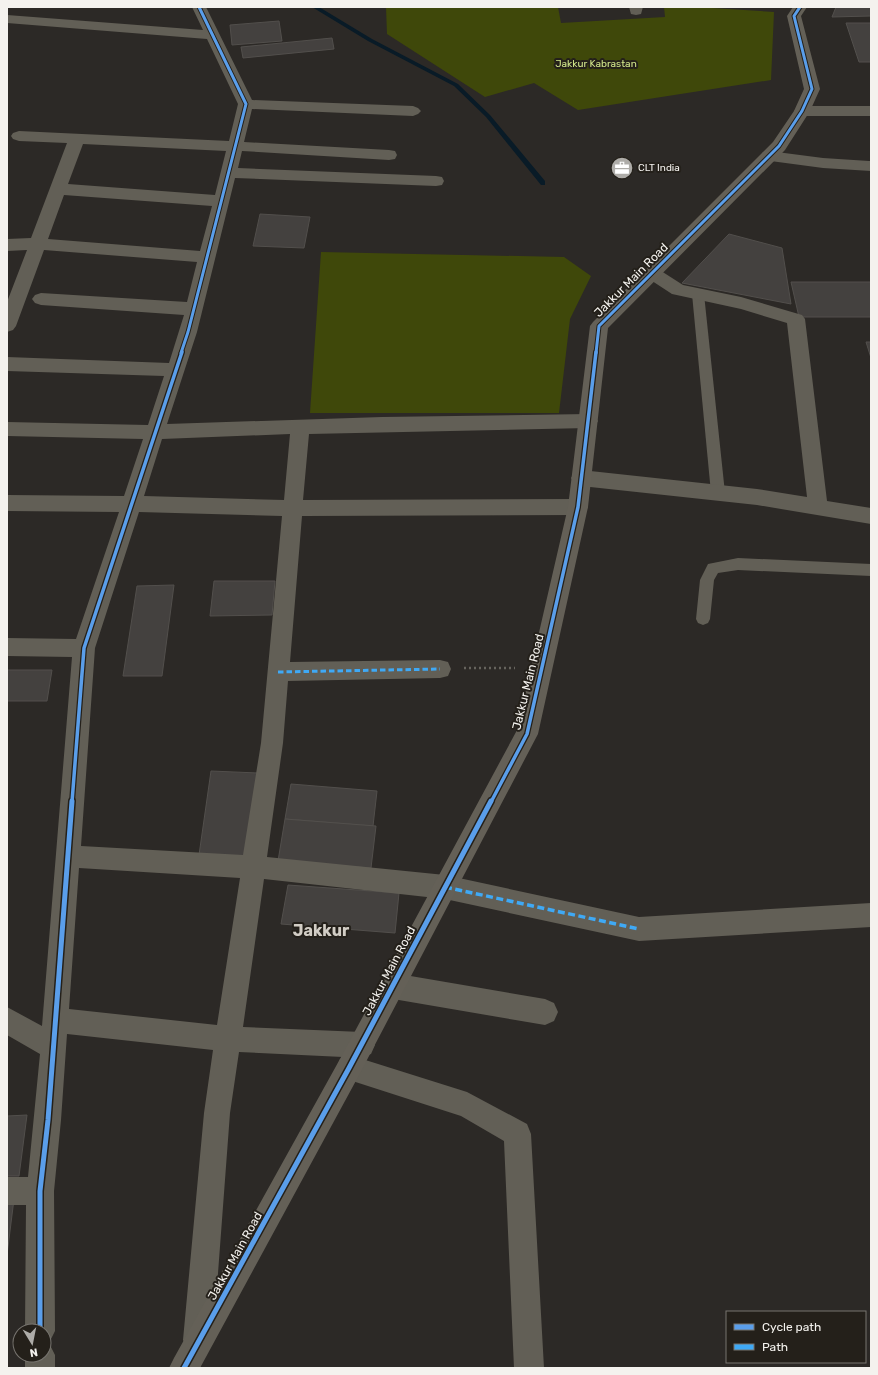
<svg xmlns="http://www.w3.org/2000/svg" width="878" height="1375" font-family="Rubik,sans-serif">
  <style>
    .green { fill: #3f480a }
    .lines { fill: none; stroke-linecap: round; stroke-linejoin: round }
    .stream { fill: #091b27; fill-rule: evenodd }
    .building { fill: #44413f; stroke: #524f4c }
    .path { stroke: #66635d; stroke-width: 2.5; stroke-dasharray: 2 3; stroke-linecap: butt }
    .lane { fill: #625f56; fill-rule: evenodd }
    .street { fill: #625f56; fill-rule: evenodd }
    .secondary { fill: #646057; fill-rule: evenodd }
    .quiet-far1 { stroke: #3fa9f5; stroke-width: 3; stroke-dasharray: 5.5 3; stroke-linecap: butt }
    .quiet { stroke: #3fa9f5; stroke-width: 3.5; stroke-dasharray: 7 3.5; stroke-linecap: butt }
    .cycleway-far2-casing { stroke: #24201a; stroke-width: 5 }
    .cycleway-far1-casing { stroke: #24201a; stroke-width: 6 }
    .cycleway-casing { stroke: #24201a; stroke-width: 8 }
    .cycleway-far2 { stroke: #5a9eea; stroke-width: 3 }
    .cycleway-far1 { stroke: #5a9eea; stroke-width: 3.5 }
    .cycleway { stroke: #5a9eea; stroke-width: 5 }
    .labels { text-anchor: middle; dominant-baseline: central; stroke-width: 4; stroke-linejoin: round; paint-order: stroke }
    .far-park-label { font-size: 10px; fill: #d3e88b; stroke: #24201a }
    .far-poi-label { font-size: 10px; fill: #f4f2ee; stroke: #24201a; text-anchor: start }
    .street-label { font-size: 12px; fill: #f4f2ee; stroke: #24201a }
    .district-label { font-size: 16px; font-weight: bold; fill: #d2cdc5; stroke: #24201a }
  </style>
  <rect width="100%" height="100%" fill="#2c2926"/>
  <!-- green -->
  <g class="green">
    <polygon points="386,7 558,7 561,23 665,17 664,7 696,7 774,12 771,80 578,110 534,83 485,97 387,34"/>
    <polygon points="321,252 564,257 591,276 570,319 559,413 310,413"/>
  </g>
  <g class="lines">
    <!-- stream -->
    <polygon class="stream" points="312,7 319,7 372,39 458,84 490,115 545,181 545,185 541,185 486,117 454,86 368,41"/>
  </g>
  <!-- building -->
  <g class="building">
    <polygon points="836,7 871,7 871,16 832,17"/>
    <polygon points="279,21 282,41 232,45 230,25"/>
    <polygon points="846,23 871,23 871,62 859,62"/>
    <polygon points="332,38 334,49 243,58 241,47"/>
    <polygon points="260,214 310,217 304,248 253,246"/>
    <polygon points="729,234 782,248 791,304 682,283"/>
    <polygon points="791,282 871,282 871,317 799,317"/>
    <polygon points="866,342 871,342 871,358"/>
    <polygon points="214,581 275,581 272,615 210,616"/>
    <polygon points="174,585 162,676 123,676 137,586"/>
    <polygon points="7,670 52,670 47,701 7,701"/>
    <polygon points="211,771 258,773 248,856 199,855"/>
    <polygon points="291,784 377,791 373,826 285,819"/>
    <polygon points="285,819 376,826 371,868 278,861"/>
    <polygon points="288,885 399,893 395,933 281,924"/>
    <polygon points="27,1115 19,1176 7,1176 7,1116"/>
    <polygon points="14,1199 7,1255 7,1200"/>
  </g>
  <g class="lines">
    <!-- path -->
    <polyline class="path" points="464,668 515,668"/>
    <!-- lane -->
    <g class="lane">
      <polygon points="698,290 702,291 704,294 725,493 723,497 718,498 713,497 711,493 692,294 694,291"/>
      <polygon points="738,558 871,564 871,576 738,570 718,573 714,580 710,619 708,623 703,625 698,623 696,619 700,580 708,564"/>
    </g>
    <!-- street -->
    <g class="street">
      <path d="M192,7H206L252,100L413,106L418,108L421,111L418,114L413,116L252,109L244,142L389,150L395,151L397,155L395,159L389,160L242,151L238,168L436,176L442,177L444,181L442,185L436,186L235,178L197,332L167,424L382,417L588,414L595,416L598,421L595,426L588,428L309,434L303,500L578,499L585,501L588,507L585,513L578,515L302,516L290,662L440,660L448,662L451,669L448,676L440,678L288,681L283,743L267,857L445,875L639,917L871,903V927L639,941L445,899L264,879L243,1027L362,1032L371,1036L375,1045L371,1054L359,1058L467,1092L527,1124L531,1134L544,1368H514L504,1141L461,1116L340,1077L336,1068L340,1059L343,1057L239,1052L230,1113L213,1340L208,1350L198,1355L188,1350L183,1340L204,1113L213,1050L67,1034L61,1120L54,1191L55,1331L50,1341L46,1343L50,1345L55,1355V1368H25V1355H44V1331H25L26,1205H7V1177H28L40,1054L7,1035V1007L42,1026L72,657L7,656V638L76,639L119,512L7,511V495L124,496L143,439L7,436V422L148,425L164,376L7,371V357L169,363L184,315L41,305L35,303L32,299L35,295L41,293L187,302L197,262L44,250L16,326L13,330L7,332V302L27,250L7,251V239L31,238L67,143L19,141L13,139L11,136L13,133L19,131L229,141L238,104L207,39L7,23V15L203,30ZM83,144L226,151L215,195L68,184ZM64,195L212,206L200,251L48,239ZM290,434L284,500L144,496L162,439ZM139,512L282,516L261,743L243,855L81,846L95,648ZM79,868L240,878L217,1025L69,1009Z"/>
      <polygon points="629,7 643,7 641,14 636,15 631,14"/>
      <polygon points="802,106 871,106 871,116 802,116 797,114 794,111 797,108"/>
      <polygon points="769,151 823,158 869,161 871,161 871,171 823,168 763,160 761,156 763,152"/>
      <polygon points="652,267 658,269 683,285 741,297 802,315 805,319 827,501 871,508 871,524 757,505 581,486 574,483 571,478 574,473 581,470 757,489 807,497 787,323 741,309 672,294 646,277 643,273 646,269"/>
      <polygon points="393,973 545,999 554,1003 558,1012 554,1021 545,1025 393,999 384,995 380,986 384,977"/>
    </g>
    <!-- secondary -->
    <polygon class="secondary" points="793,7 807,7 801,16 820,89 810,111 785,150 608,328 588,507 538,734 358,1077 200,1368 169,1368 174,1358 340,1059 516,732 568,507 590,326 593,322 773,142 794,111 804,89 787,16"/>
    <!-- quiet-far1 -->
    <polyline class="quiet-far1" points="278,672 440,669"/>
    <!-- quiet -->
    <polyline class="quiet" points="445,887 639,929"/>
    <!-- cycleway-far2 casing -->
    <g class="cycleway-far2-casing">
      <g id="cycleway-far2">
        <polyline points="181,353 188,332 246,104 199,7"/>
        <polyline points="596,353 599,326 779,146 802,111 812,89 794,16 800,7"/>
      </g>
    </g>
    <!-- cycleway-far1 casing -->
    <g class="cycleway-far1-casing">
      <g id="cycleway-far1">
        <polyline points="72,802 84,648 182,352"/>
        <polyline points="491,802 527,734 578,507 596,352"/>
      </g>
    </g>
    <!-- cycleway casing -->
    <g class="cycleway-casing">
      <g id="cycleway">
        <polyline points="40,1331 40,1191 48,1120 72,801"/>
        <polyline points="184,1368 349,1068 491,801"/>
      </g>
    </g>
    <!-- cycleway-far2 -->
    <use href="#cycleway-far2" class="cycleway-far2"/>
    <!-- cycleway-far1 -->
    <use href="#cycleway-far1" class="cycleway-far1"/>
    <!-- cycleway -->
    <use href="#cycleway" class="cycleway"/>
  </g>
  <!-- icons -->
  <defs>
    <g id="office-disc" transform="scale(1.15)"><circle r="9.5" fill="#aeaca8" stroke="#24201a"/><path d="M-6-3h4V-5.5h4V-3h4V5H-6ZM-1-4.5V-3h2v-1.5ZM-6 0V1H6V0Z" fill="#fff"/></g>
  </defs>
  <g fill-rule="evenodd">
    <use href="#office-disc" x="622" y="168"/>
  </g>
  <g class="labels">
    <!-- far-park labels -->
    <g class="far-park-label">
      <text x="596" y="64">Jakkur Kabrastan</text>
    </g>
    <!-- far-poi labels -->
    <g class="far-poi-label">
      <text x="638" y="168">CLT India</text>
    </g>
    <!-- street labels -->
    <g class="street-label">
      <text transform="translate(631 280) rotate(-45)">Jakkur Main Road</text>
      <text transform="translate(528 682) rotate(-76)">Jakkur Main Road</text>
      <text transform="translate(389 971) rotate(-62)">Jakkur Main Road</text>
      <text transform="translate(235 1256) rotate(-61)">Jakkur Main Road</text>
    </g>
    <!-- district labels -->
    <g class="district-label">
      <text x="321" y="930">Jakkur</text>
    </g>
  </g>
  <!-- border -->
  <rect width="878" height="1375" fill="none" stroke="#f4f2ee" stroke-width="16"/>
  <!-- legend -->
  <rect x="726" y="1311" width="140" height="52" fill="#24201a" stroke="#77746f"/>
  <rect x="734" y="1324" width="20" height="6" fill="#5a9eea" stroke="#77746f"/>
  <text x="762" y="1331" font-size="12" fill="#f4f2ee">Cycle path</text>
  <rect x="734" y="1344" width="20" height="6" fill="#3fa9f5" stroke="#77746f"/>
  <text x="762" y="1351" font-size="12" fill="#f4f2ee">Path</text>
  <!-- north arrow -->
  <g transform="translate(32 1343) rotate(170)"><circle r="19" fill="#24201a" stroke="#77746f"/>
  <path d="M0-3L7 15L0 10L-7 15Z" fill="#aeaca8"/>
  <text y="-6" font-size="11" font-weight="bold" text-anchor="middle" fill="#f4f2ee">N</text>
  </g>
</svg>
